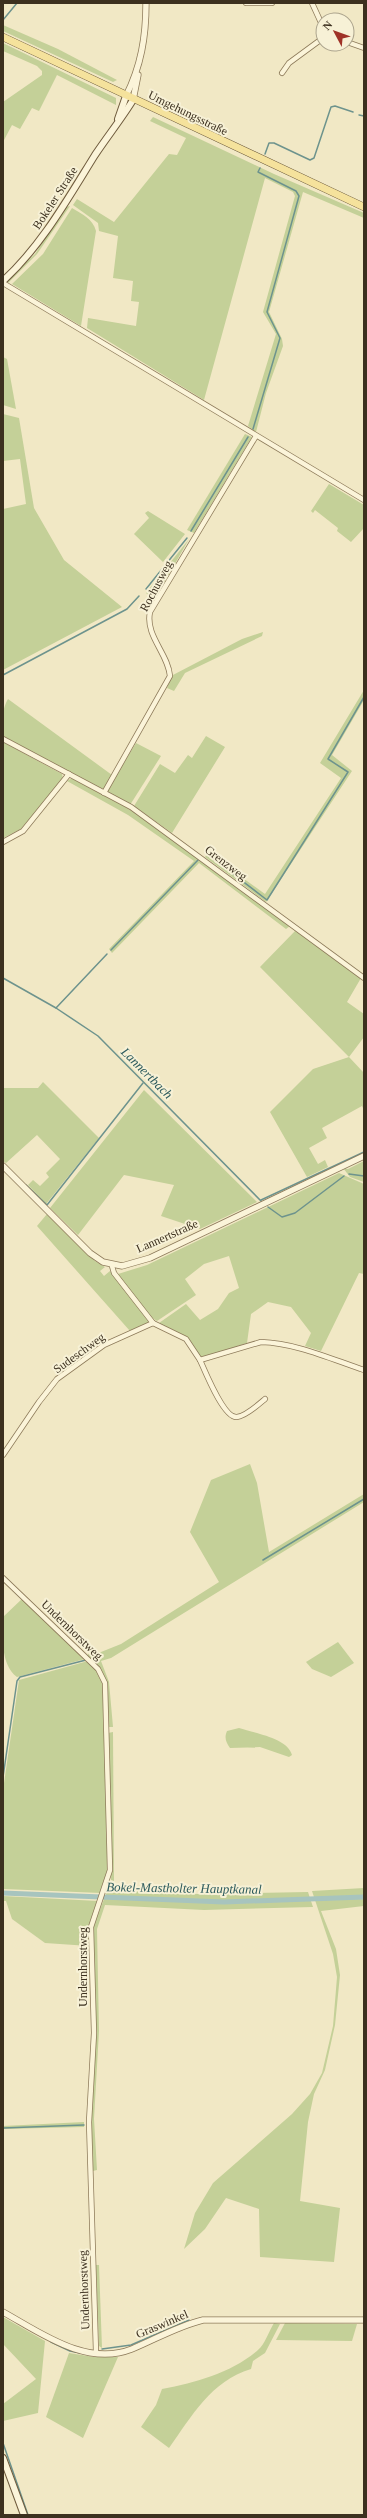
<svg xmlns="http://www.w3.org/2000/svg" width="367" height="2518" font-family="Georgia,serif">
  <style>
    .green { fill: #c4d098 }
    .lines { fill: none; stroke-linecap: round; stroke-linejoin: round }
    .stream { stroke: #6d938d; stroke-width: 1.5 }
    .canal { stroke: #a7c4be; stroke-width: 5 }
    .minor-casing { stroke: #8d7a5a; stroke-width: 6 }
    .tertiary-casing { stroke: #8d7a5a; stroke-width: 7 }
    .secondary-casing { stroke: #6f5b3d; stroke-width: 8 }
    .primary-casing { stroke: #5b482e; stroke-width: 8 }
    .minor { stroke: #fbf4d9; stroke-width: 4.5 }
    .tertiary { stroke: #fbf4d9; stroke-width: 5.5 }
    .secondary { stroke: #fbf4d9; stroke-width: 6 }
    .primary { stroke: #f5e29c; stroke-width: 7 }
    .labels { text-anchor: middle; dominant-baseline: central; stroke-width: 4; stroke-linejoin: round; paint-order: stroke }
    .street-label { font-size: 12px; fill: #3c301f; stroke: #f7f1d6 }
    .water-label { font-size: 13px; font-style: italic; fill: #2d5b5d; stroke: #f7f1d6 }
  </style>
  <rect width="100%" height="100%" fill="#f1e8c5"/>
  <!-- green -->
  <g class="green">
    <polygon points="3,25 58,49 117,80 113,82 3,31"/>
    <polygon points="3,43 116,98 116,105 57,75 39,111 32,108 20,129 12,125 3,142 3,102 42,75 42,71 37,66 3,51"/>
    <polygon points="153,117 274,174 364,213 364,218 303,192 269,312 282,339 283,346 266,393 256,432 248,426 276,334 263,312 295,196 293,192 265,178 204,400 87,328 88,318 136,326 139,302 131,301 133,281 113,278 118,236 99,231 98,223 73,205 77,199 114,222 169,154 177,155 186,138 150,121"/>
    <polygon points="70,206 37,254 8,283 8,280 35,254 66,207"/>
    <path d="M72,208C82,214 93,219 96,231L81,326L12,284L43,254Z"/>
    <polygon points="3,357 7,359 16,409 3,405"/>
    <polygon points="3,414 19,418 34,508 64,560 122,607 3,670 3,509 26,504 20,459 3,461"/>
    <polygon points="245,434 252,437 194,533 187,530"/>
    <polygon points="329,484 364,505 364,528 351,542 337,531 338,528 315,510 313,513 311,511"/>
    <polygon points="148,511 185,534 163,562 134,534 149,518 145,513"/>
    <polygon points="189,539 156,597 152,598 146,593"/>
    <polygon points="263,632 262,636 185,673 174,691 167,688 171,676 242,639"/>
    <polygon points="364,690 364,700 332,755 352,771 266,902 205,857 208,853 265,894 341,778 320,763"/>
    <path d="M8,699L112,775L104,788L100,789L3,736C3,722 1,711 8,699Z"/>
    <polygon points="206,736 225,747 172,833 134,806 160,764 175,773 188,755 192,758"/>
    <polygon points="3,742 62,774 63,779 21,829 3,838"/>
    <polygon points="136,743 161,756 130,805 109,794 107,790"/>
    <polygon points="72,778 130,808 290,926 286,929 199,863 112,953 109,949 194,861 128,815 67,781"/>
    <polygon points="296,930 361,978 347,1002 364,1014 364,1037 349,1057 364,1073 364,1110 362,1106 322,1128 327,1138 309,1148 318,1164 325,1160 328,1167 307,1177 270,1112 313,1069 349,1057 260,967"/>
    <polygon points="43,1082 99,1138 46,1204 28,1185 33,1180 40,1186 49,1177 46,1173 60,1159 37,1135 6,1163 3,1161 3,1088 38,1088"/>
    <polygon points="144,1090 257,1202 200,1229 161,1216 174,1185 124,1175 78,1235 50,1208"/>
    <polygon points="364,1161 364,1182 350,1177 343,1168 348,1169"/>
    <polygon points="339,1173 364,1184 364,1274 359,1273 321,1351 305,1346 311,1333 291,1307 268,1302 251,1314 247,1343 202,1358 193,1347 159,1323 186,1304 200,1320 218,1309 229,1293 239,1288 229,1256 204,1264 185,1279 196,1295 157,1321 149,1316 118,1274 147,1265"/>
    <polygon points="47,1214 95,1261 105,1267 100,1271 104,1276 110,1271 113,1274 149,1320 147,1325 130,1331 37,1226"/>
    <polygon points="250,1464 257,1483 269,1552 364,1494 364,1502 111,1658 101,1661 109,1682 113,1727 109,1727 106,1683 86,1656 93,1651 96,1654 121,1644 219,1582 190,1532 211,1480"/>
    <path d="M23,1598L85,1659L17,1677C0,1664 3,1636 3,1617Z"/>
    <polygon points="338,1642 354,1663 331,1677 312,1669 306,1662"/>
    <polygon points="88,1661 97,1670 104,1683 109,1869 101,1893 3,1889 3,1790 19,1680"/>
    <path d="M239,1728C254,1733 288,1738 292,1755L289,1757L260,1747L230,1748C226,1742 224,1738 227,1731Z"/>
    <polygon points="113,1732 114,1881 111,1880 108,1733"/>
    <polygon points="364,1888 364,1906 321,1911 336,1949 340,1975 335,2025 325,2070 314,2094 308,2122 300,2201 340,2208 334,2262 260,2257 259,2209 226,2198 205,2229 184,2249 195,2213 213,2183 292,2114 310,2094 322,2073 333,2026 337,1977 333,1954 312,1891"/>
    <polygon points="108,1889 198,1894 308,1892 313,1907 204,1910 105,1905 97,1929 99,2031 94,2119 97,2170 93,2171 91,2122 93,1927"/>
    <polygon points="3,1896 98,1901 89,1926 89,1946 45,1943 12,1919 6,1901 3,1901"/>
    <polygon points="84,2122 84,2127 3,2129 3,2126"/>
    <polygon points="96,2265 99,2265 102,2348 99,2346"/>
    <polygon points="3,2317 45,2341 38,2413 3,2421 3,2404 36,2379 3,2344"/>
    <path d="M274,2323L280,2324L265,2353L253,2361L251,2369C211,2381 192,2416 169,2448L141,2427L156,2405L162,2389C197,2382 231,2373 258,2350C265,2344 269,2331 274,2323Z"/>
    <polygon points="285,2323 357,2324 352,2341 276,2340"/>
    <polygon points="69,2353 94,2357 118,2357 83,2438 46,2417"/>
  </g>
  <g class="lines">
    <!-- stream -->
    <g class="stream">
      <polyline points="3,20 17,3"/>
      <polyline points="359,115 364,116"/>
      <polyline points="265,154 269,143 274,143 310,160 314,158 331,107 335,106 353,112"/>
      <polyline points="253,429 280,338 267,312 299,196 296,191 258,172 260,168"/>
      <polyline points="191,531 248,437"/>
      <polyline points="146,589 187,538"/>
      <polyline points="3,675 127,609 139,596"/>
      <polyline points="207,854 267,900 348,772 328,759 364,697"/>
      <polyline points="111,950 198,860"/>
      <polyline points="3,978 56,1008 98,1036 261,1201"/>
      <polyline points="56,1008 107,954"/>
      <polyline points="349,1174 364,1176"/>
      <polyline points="26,1185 47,1205 143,1083"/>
      <polyline points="261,1200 364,1152"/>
      <polyline points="268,1207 282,1217 295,1213 344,1176"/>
      <polyline points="263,1560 364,1499"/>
      <polyline points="3,1777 17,1681 20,1677 86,1660"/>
      <polyline points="3,2128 84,2125"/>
      <polyline points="51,2342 70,2351 91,2355"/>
      <polyline points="102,2349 131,2345 189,2320"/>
      <polyline points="3,2443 28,2515"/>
    </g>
    <!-- canal -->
    <polyline class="canal" points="3,1893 224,1902 364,1897"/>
    <!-- minor casing -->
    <g class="minor-casing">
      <g id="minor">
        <polyline points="246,3 272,3"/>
        <polyline points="312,3 323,27"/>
        <polyline points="347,42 364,48"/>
        <polyline points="282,73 289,63 323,38"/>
        <polyline points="3,283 364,500"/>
        <polyline points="3,739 131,807 364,978"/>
        <path d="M104,793L170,676C168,653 145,636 150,612L256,436"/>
        <polyline points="3,842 23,831 69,774"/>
        <polyline points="112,1266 114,1273 153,1323"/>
        <path d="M200,1360C205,1371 224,1419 237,1417C246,1416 258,1405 265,1399"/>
        <path d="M3,1455L39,1402L57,1379L104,1345L153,1323L186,1339L200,1360L261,1342C296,1343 331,1359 364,1370"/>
        <polyline points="3,1578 98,1669 105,1683 110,1870 91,1927 94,2033 89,2122 96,2352"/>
      </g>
    </g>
    <!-- tertiary casing -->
    <g class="tertiary-casing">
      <g id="tertiary">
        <path d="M126,96C141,66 146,37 146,3"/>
        <polyline points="133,100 138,75"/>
        <polyline points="3,1166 90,1253 103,1262 122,1266 150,1258 364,1156"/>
        <path d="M3,2312C41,2333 86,2367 132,2349C156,2339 178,2326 203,2320H364"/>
      </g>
    </g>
    <!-- secondary casing -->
    <g class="secondary-casing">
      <g id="secondary">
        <polyline points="118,119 126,96"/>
        <path d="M3,281C42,245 67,200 95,155C107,137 122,118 133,100"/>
        <polyline points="3,2458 24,2515"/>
      </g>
    </g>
    <!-- primary casing -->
    <g class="primary-casing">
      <polyline id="primary" points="3,37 364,207"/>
    </g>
    <!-- minor -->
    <use href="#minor" class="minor"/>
    <!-- tertiary -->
    <use href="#tertiary" class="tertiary"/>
    <!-- secondary -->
    <use href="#secondary" class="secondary"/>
    <!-- primary -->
    <use href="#primary" class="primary"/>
  </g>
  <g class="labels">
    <!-- street labels -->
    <g class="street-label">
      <text transform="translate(188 113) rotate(26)">Umgehungsstraße</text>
      <text transform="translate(55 198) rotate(-57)">Bokeler Straße</text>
      <text transform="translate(156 586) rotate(-62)">Rochusweg</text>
      <text transform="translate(226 863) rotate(37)">Grenzweg</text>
      <text transform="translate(167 1236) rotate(-24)">Lannertstraße</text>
      <text transform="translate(79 1353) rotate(-36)">Sudeschweg</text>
      <text transform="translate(72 1630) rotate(44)">Undernhorstweg</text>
      <text transform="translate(83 1967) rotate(-90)">Undernhorstweg</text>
      <text transform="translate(84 2290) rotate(-92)">Undernhorstweg</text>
      <text transform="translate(162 2324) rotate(-23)">Graswinkel</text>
    </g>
    <!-- water labels -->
    <g class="water-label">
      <text transform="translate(147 1073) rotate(45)">Lannertbach</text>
      <text transform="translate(184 1888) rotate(1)">Bokel-Mastholter Hauptkanal</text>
    </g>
  </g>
  <!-- border -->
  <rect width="367" height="2518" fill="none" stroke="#3c301f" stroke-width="8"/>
  <!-- north arrow -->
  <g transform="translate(335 32) rotate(311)"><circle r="19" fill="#f7f1d6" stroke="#aca48d"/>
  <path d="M0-3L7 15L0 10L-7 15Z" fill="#9f3227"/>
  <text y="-6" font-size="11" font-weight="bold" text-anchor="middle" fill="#3c301f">N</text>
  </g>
</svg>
